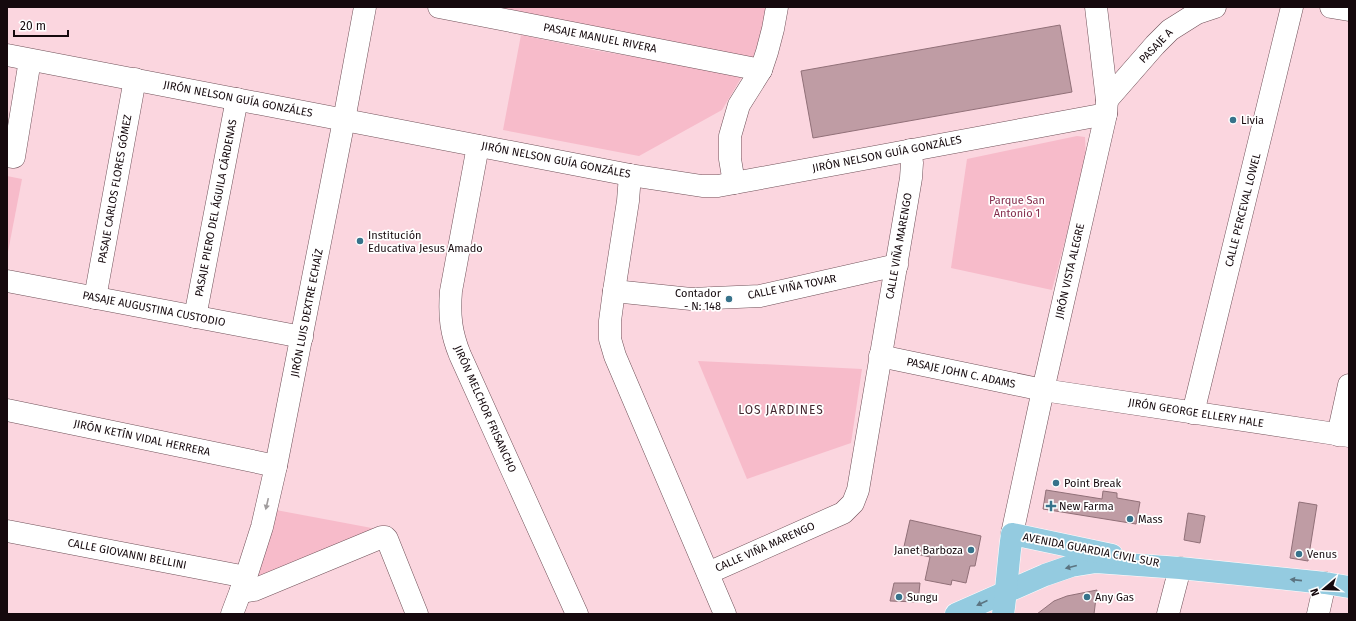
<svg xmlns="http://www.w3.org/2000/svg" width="1356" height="621" font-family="'Fira Sans',sans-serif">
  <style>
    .green { fill: #f7bbca }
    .building { fill: #bf9ca4; stroke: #917078 }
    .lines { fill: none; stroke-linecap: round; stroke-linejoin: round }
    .minor-casing { stroke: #705159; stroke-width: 23 }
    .major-casing { stroke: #fff; stroke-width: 23 }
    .minor { stroke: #fff; stroke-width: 22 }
    .major { stroke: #94cbe0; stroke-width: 22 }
    .oneway { fill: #a19d9e }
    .oneway2 { fill: #5b7481 }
    .poi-dot { fill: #37738b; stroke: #fff; stroke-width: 1.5 }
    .labels { text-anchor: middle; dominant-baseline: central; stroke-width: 3.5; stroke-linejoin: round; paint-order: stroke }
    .street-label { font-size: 11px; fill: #15090d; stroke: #fff }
    .poi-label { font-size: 11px; fill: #15090d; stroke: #fff; text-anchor: start }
    .park-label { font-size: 11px; fill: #842d4c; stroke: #fff }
    .neighbourhood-label { font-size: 12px; letter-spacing: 1px; fill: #43272f; stroke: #fff }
  </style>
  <rect width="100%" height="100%" fill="#fbd6df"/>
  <!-- green -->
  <g class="green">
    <polygon points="464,7 766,7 763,26 751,64"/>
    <polygon points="521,35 599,51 739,74 741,78 722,110 639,156 503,130"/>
    <polygon points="1077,136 1085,137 1086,161 1052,290 951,268 967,159"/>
    <polygon points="7,176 22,179 7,257"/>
    <polygon points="698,361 862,369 851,443 747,479"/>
    <polygon points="276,510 377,529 253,587"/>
  </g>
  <!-- building -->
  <g class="building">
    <polygon points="1060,25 1072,92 813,138 801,71"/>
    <polygon points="1046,490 1102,499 1103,491 1117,493 1117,498 1140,502 1136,524 1043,509"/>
    <polygon points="1299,502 1317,505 1308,561 1290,558"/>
    <polygon points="1188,513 1205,516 1200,543 1184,540"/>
    <polygon points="910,520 981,536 975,566 970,566 966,583 952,580 951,585 925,580 930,557 903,551"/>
    <polygon points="894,583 920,583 918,602 890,601"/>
    <polygon points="1097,590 1094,614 1037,614 1054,601 1067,596"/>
  </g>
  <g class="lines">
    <!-- minor casing -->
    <g class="minor-casing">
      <g id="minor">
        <polyline points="439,7 761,70"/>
        <polyline points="1331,7 1349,10"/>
        <polyline points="7,55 630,175 702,186 718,186 1106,114"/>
        <polyline points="1107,100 1155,45 1170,30 1197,13 1215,7"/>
        <path d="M478,146L451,291C449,316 451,333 460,355L577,614"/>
        <polyline points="7,156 14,157 30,60"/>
        <polyline points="630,175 628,201 614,291 610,321 610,339 615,356 725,614"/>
        <polyline points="734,183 730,159 730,136 739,105 761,70 767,52 773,29 777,7"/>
        <polyline points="7,281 302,337"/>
        <polyline points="614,291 691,299 760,296 897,265"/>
        <polyline points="95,298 135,79"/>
        <polyline points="195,317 237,99"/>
        <polyline points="880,356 1043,390 1349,436"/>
        <polyline points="7,410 276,466"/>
        <polyline points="1193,413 1292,7"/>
        <polyline points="1338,435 1349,385"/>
        <polyline points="7,531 246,577"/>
        <polyline points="1012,534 1043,390 1106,114 1107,100 1096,7"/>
        <polyline points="708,573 843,513 853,503 858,490 911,178 912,163 910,150"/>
        <polyline points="241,590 248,591 254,590 382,537 385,537 387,539 417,614"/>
        <polyline points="232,614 246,577 262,527 276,466 344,120 365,7"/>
        <polyline points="1168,614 1180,568"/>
        <polyline points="1318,614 1325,583"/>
      </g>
    </g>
    <!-- major casing -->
    <g class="major-casing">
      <g id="major">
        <polyline points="956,614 1045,575 1071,566 1096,562 1180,568 1325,583 1349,587"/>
        <path d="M1003,614C1007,588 1008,561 1012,534L1112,555"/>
      </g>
    </g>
    <!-- minor -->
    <use href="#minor" class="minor"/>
    <!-- major -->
    <use href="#major" class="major"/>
  </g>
  <!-- one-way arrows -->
  <defs><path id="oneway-solid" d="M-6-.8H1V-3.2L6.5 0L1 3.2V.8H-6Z"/></defs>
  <use class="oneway" href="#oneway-solid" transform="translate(267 504) rotate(103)"/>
  <g class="oneway2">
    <use href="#oneway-solid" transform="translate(1071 567) rotate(166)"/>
    <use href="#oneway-solid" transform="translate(1296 580) rotate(-174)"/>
    <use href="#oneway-solid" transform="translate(982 603) rotate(156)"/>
  </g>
  <!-- markers -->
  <g class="poi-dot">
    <circle cx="1233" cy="120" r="4"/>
    <circle cx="360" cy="241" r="4"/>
    <circle cx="729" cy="299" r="4"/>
    <circle cx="1056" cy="483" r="4"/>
    <path d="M1049 500h4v4h4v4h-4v4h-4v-4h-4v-4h4z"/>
    <circle cx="1130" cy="519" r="4"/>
    <circle cx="971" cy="550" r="4"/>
    <circle cx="1299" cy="554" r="4"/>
    <circle cx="899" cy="597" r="4"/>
    <circle cx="1087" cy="597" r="4"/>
  </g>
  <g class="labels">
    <!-- street labels -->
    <g class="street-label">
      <text transform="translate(600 38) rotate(11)">PASAJE MANUEL RIVERA</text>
      <text transform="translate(1156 46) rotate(-46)">PASAJE A</text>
      <text transform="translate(238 99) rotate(11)">JIRÓN NELSON GUÍA GONZÁLES</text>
      <text transform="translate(887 154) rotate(-11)">JIRÓN NELSON GUÍA GONZÁLES</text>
      <text transform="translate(556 160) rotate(11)">JIRÓN NELSON GUÍA GONZÁLES</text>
      <text transform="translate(115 189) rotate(-80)">PASAJE CARLOS FLORES GÓMEZ</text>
      <text transform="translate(216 208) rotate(-79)">PASAJE PIERO DEL ÁGUILA CÁRDENAS</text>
      <text transform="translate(1243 210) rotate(-76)">CALLE PERCEVAL LOWEL</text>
      <text transform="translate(899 246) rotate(-80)">CALLE VIÑA MARENGO</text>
      <text transform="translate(1070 271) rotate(-77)">JIRÓN VISTA ALEGRE</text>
      <text transform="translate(792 287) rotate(-11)">CALLE VIÑA TOVAR</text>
      <text transform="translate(154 309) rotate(11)">PASAJE AUGUSTINA CUSTODIO</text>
      <text transform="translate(307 313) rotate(-79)">JIRÓN LUIS DEXTRE ECHAÍZ</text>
      <text transform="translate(961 373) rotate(12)">PASAJE JOHN C. ADAMS</text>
      <text transform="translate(485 409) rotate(66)">JIRÓN MELCHOR FRISANCHO</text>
      <text transform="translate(1196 413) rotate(9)">JIRÓN GEORGE ELLERY HALE</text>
      <text transform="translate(142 438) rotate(12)">JIRÓN KETÍN VIDAL HERRERA</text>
      <text transform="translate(765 547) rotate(-24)">CALLE VIÑA MARENGO</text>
      <text transform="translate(1091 550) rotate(11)">AVENIDA GUARDIA CIVIL SUR</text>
      <text transform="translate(127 554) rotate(11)">CALLE GIOVANNI BELLINI</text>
    </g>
    <!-- poi labels -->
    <g class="poi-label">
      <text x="1241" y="120">Livia</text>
      <text x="368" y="235">Institución<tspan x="368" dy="13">Educativa Jesus Amado</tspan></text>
      <text x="721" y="293" text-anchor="end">Contador<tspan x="721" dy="13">- N: 148</tspan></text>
      <text x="1064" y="483">Point Break</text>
      <text x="1059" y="506">New Farma</text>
      <text x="1138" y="519">Mass</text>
      <text x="963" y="550" text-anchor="end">Janet Barboza</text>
      <text x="1307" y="554">Venus</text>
      <text x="907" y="597">Sungu</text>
      <text x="1095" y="597">Any Gas</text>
    </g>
    <!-- park labels -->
    <g class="park-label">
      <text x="1017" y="200">Parque San<tspan x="1017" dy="13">Antonio 1</tspan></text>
    </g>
    <!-- neighbourhood labels -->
    <g class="neighbourhood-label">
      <text x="781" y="410">LOS JARDINES</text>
    </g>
  </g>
  <!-- border -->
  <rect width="1356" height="621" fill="none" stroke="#15090d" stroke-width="16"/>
  <!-- north arrow -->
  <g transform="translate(1324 589) rotate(251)" stroke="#ffffff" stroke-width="3" paint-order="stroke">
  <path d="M0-3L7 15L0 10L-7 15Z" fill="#15090d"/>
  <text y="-6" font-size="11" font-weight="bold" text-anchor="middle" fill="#15090d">N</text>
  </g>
  <!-- scale -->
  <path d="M14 30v6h54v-6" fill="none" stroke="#15090d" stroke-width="2"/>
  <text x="20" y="30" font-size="12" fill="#15090d" stroke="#ffffff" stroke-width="3" paint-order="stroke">20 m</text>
</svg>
